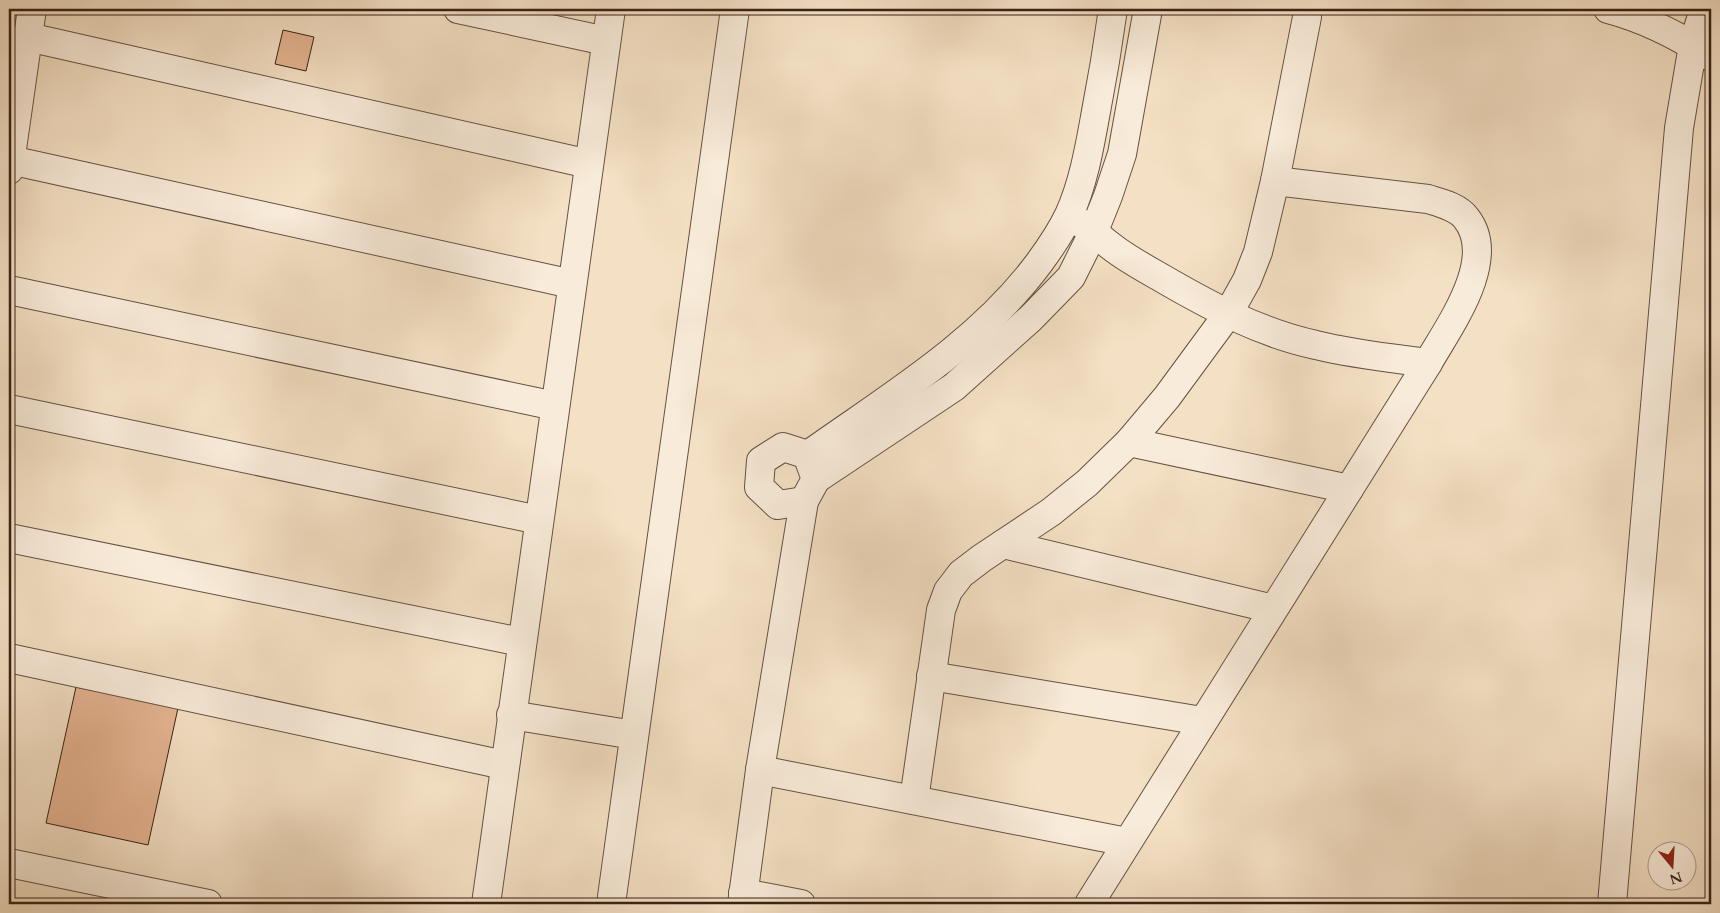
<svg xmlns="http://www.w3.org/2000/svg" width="1720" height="913" font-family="Cardo,serif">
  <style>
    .building { fill: #e4b391; stroke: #372318 }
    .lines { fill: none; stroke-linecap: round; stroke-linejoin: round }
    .street-casing { stroke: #665243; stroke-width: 30 }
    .street { stroke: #f8ebd9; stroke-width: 28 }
  </style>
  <rect width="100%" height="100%" fill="#f4e0c4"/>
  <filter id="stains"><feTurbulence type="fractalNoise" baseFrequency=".004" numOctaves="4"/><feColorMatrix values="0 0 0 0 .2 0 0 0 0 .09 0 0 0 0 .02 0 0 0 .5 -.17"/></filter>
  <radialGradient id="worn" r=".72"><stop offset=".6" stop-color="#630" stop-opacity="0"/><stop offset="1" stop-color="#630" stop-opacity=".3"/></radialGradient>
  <!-- building -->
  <g class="building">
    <polygon points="283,30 314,37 306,71 275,64"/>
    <polygon points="76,687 178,708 148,845 46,823"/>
  </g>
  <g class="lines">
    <!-- street casing -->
    <g class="street-casing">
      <g id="street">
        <polyline points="458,9 606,41"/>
        <path d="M1608,9C1646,19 1679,36 1711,57"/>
        <polyline points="28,37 589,164"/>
        <polyline points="10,160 572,284"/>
        <polyline points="9,170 32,9"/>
        <path d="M1079,222C1091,229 1100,238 1112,247C1126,258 1144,268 1160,277C1208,305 1260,333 1316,345C1352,354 1390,358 1428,363"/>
        <polyline points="9,290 555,406"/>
        <polyline points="9,409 539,520"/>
        <polyline points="1129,442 1349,489"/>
        <path d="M808,455C888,398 979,344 1039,263C1050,248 1061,232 1069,215C1083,184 1089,150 1095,117C1102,81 1108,45 1113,9"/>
        <polyline points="816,479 954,387 1031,318 1071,277 1094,231 1108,196 1122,154 1148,9"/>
        <polyline points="804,501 778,505 759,487 761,461 783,447 808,455"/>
        <polyline points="9,538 521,642"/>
        <polyline points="1003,544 1273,609"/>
        <polyline points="9,658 504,765"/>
        <polyline points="931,676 1202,721"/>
        <polyline points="511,715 634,735"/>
        <polyline points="760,770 1127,842"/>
        <polyline points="914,800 941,610 948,591 961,574 982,558 1051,512 1087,483 1129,442 1167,397 1228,314 1247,280 1258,252 1275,181 1307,17"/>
        <polyline points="9,863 208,904"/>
        <polyline points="743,893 801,904"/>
        <polyline points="486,904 611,9"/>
        <polyline points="611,904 735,9"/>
        <polyline points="742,904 760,770 804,501 816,479 810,463"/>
        <path d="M1089,904L1428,363C1449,326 1499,259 1466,218C1458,207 1441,203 1428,199L1275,181"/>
        <polyline points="1612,904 1679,128 1693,45 1704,9"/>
      </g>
    </g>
    <!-- street -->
    <use href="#street" class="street"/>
  </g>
  <!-- margin -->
  <rect width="1720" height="913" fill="none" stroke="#f4e0c4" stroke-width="30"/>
  <rect x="10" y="10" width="1700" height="893" fill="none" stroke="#372318" stroke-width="2.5"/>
  <rect x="15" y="15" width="1690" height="883" fill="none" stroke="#372318"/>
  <!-- north arrow -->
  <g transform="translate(1672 866) rotate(162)"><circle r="24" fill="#f8ebd9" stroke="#ab9b8c"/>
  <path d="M0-4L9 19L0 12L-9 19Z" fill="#8f2418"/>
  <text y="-8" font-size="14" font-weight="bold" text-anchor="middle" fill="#372318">N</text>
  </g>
  <rect width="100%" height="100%" filter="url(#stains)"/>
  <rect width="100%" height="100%" fill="url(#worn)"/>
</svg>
